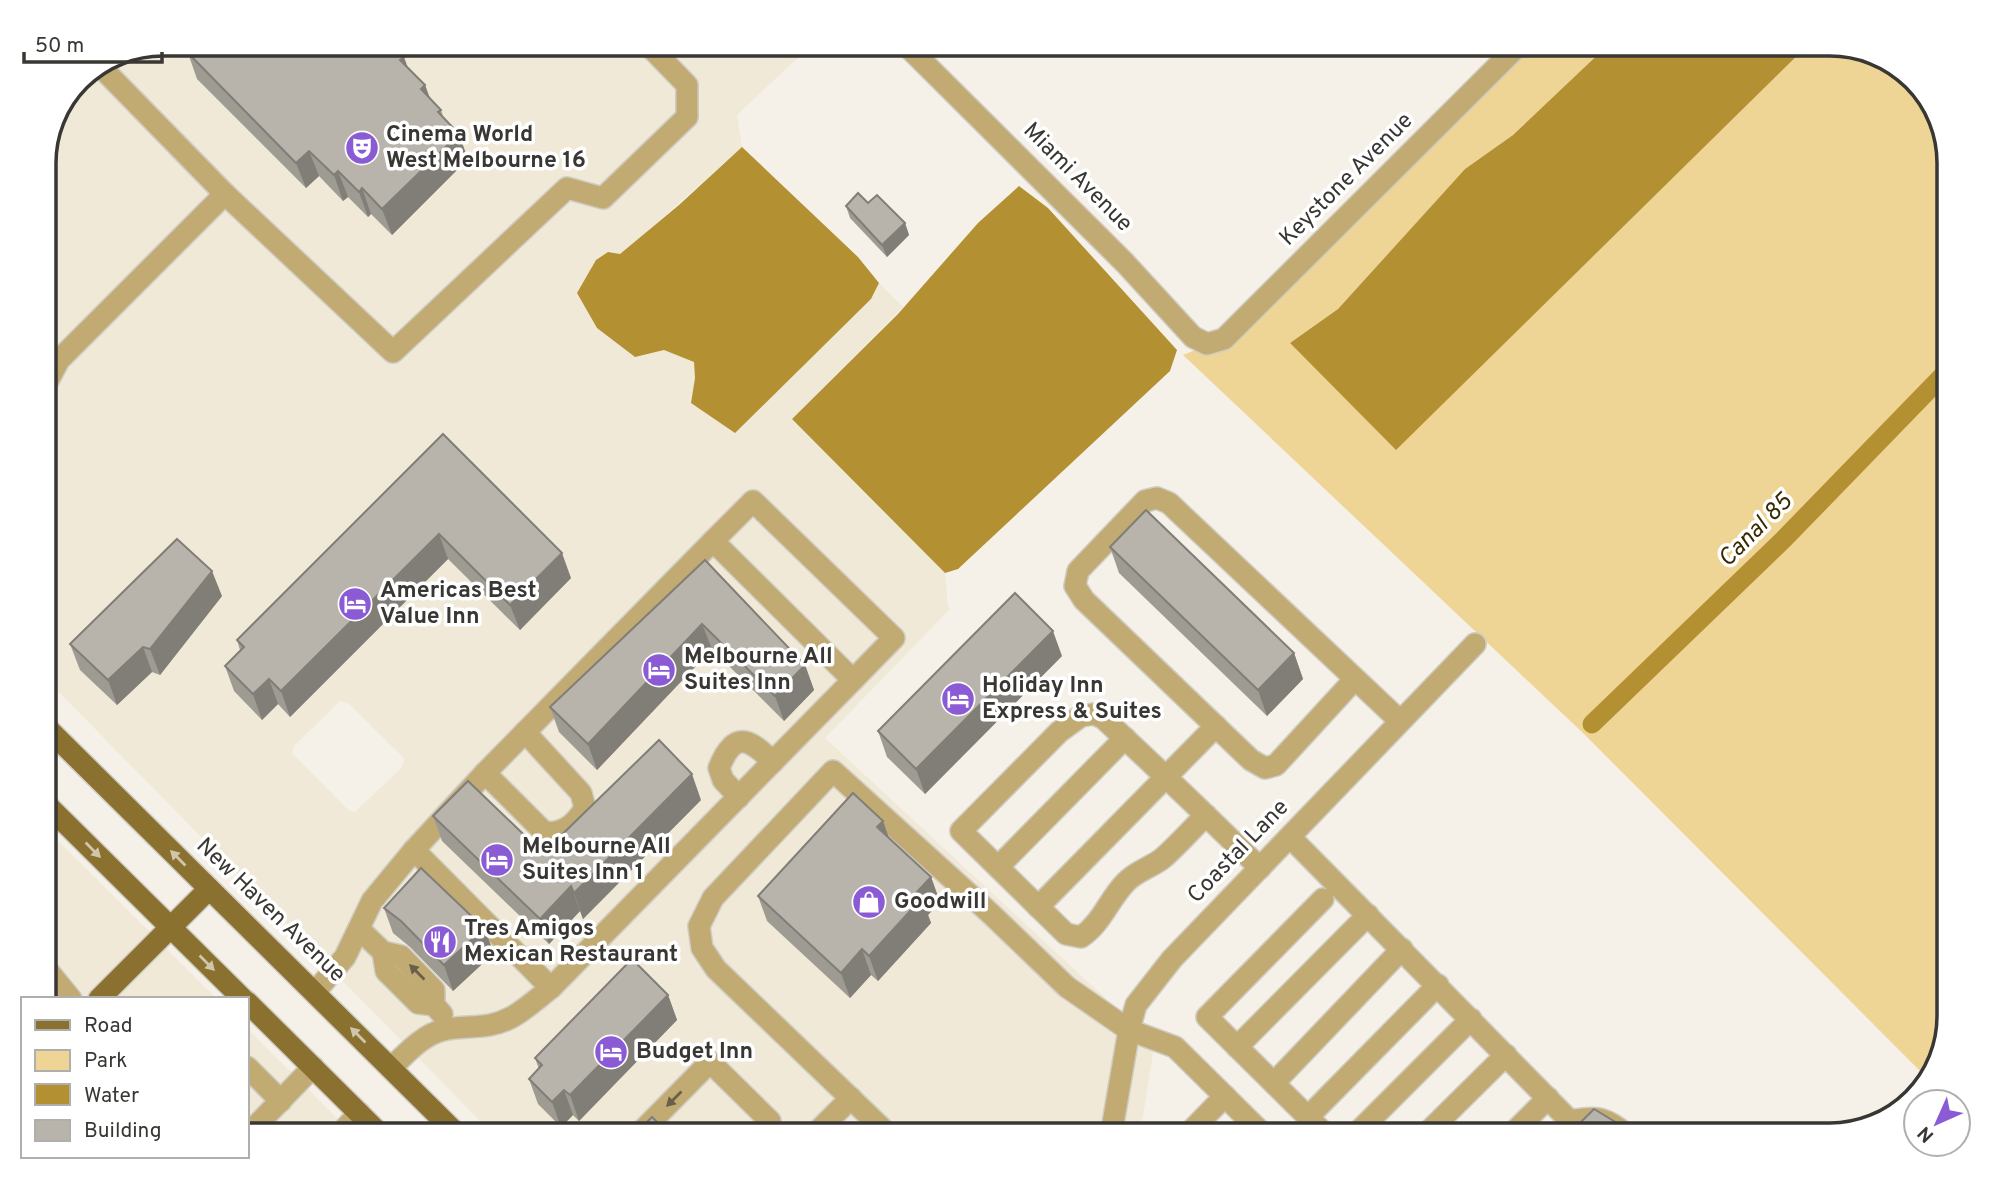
<svg xmlns="http://www.w3.org/2000/svg" width="1993" height="1179" font-family="Overpass,sans-serif">
  <style>
    .built { fill: #f0e9d8; fill-rule: evenodd }
    .green { fill: #efd595 }
    .water { fill: #b39133 }
    .lines { fill: none; stroke-linecap: round; stroke-linejoin: round }
    .canal { stroke: #b39133; stroke-width: 19 }
    .minor-casing { stroke: #cfccc4; stroke-width: 24 }
    .major-casing { stroke: #cfccc4; stroke-width: 24 }
    .minor { stroke: #c2ab72; stroke-width: 21 }
    .major { stroke: #8a712f; stroke-width: 21 }
    .wall { fill: #9e9b93 }
    .shaded-wall { fill: #817e78 }
    .building { fill: #b8b4ab; stroke: #817e78; stroke-width: 2 }
    .oneway { fill: #d0c6ac }
    .oneway2 { fill: #686049 }
    .labels { text-anchor: middle; dominant-baseline: central; stroke-width: 7; stroke-linejoin: round; paint-order: stroke }
    .poi-label { font-size: 23px; font-weight: bold; fill: #383733; stroke: #fff; text-anchor: start }
    .street-label { font-size: 23px; fill: #383733; stroke: #fff }
    .water-label { font-size: 24px; font-style: italic; fill: #382901; stroke: #fff }
    .rim { fill: none; stroke: #383733; stroke-width: 3.5 }
  </style>
  <rect width="100%" height="100%" fill="#f5f1e8"/>
  <!-- built -->
  <g class="built">
    <path d="M807,49L737,115L742,147L635,242L620,254L608,252L664,350L694,362L695,378L691,403L871,300L879,283L903,307L792,419L945,573L948,606L950,609L825,738L1101,994L1155,1041L1140,1135H494L44,677V155L79,78L118,53ZM340,701L348,703L401,755L404,760L401,768L355,812L348,810L292,753L294,746Z"/>
    <polygon points="44,827 151,933 85,999 44,999"/>
    <polygon points="165,947 217,999 112,999"/>
    <polygon points="247,1028 354,1135 247,1135"/>
  </g>
  <!-- green -->
  <polygon class="green" points="1809,44 1830,44 1890,60 1933,103 1949,155 1949,505 1939,549 1949,559 1949,1017 1933,1076 1929,1080 1584,734 1183,355 1220,340 1518,45 1608,45 1513,135 1465,169 1338,309 1290,343 1396,449"/>
  <!-- water -->
  <g class="water">
    <polygon points="1809,44 1396,450 1290,343 1338,309 1465,169 1513,135 1608,45"/>
    <polygon points="742,147 858,257 879,283 871,299 735,433 691,403 695,378 694,362 664,350 635,357 597,328 577,293 596,260 608,252 620,254 679,205"/>
    <polygon points="1019,186 1048,208 1177,350 1170,371 958,569 945,573 792,419 898,314 978,223"/>
  </g>
  <g class="lines">
    <!-- canal -->
    <polyline class="canal" points="1592,724 1784,539 1949,369"/>
    <!-- minor casing -->
    <g class="minor-casing">
      <g id="minor">
        <polyline points="910,49 1125,263 1193,337 1207,344 1224,339 1519,45"/>
        <polyline points="99,65 225,194 393,352 567,188 603,198 687,117 687,85 653,50"/>
        <polyline points="44,388 59,360 225,194"/>
        <polyline points="713,541 753,501 894,638 853,680"/>
        <polyline points="1355,679 1276,765 1265,768 1251,760 1084,600 1075,586 1078,571 1145,501 1157,498 1169,503 1400,721"/>
        <path d="M485,773L544,832C563,835 575,824 585,808L581,793L525,732"/>
        <path d="M739,797L723,780L719,768C734,730 749,738 773,762"/>
        <path d="M1206,815C1192,829 1178,845 1163,858C1152,867 1136,871 1126,882C1109,899 1102,923 1081,937L1066,934L961,831L1059,732L1081,716L1094,714L1103,718C1156,767 1208,817 1260,868"/>
        <path d="M1290,837L1570,1121C1597,1116 1606,1117 1627,1135"/>
        <polyline points="998,867 1125,738"/>
        <polyline points="1323,899 1207,1017 1326,1135"/>
        <polyline points="1038,907 1216,726"/>
        <polyline points="359,929 383,952 401,956 434,990 434,1005"/>
        <polyline points="383,952 386,971 418,1003 434,1005 442,1014"/>
        <polyline points="44,966 71,999"/>
        <polyline points="315,992 345,957 372,901 414,850"/>
        <polyline points="1237,1047 1368,915"/>
        <polyline points="247,1067 281,1101"/>
        <path d="M391,1068C406,1054 422,1035 443,1030C466,1024 487,1031 512,1017C525,1010 538,998 551,988L853,680L713,541L485,773L414,850L551,988"/>
        <polyline points="1274,1083 1402,949"/>
        <polyline points="1308,1117 1438,985"/>
        <polyline points="251,1135 254,1128 313,1067"/>
        <polyline points="339,1135 359,1113"/>
        <polyline points="638,1135 710,1062 770,1121 756,1135"/>
        <polyline points="814,1135 851,1098"/>
        <polyline points="889,1135 716,969 702,948 699,926 713,898 833,771 991,914 1067,987 1129,1030 1175,1047 1264,1135"/>
        <polyline points="1111,1135 1129,1030 1136,1005 1172,959 1475,644"/>
        <polyline points="1187,1135 1225,1096"/>
        <polyline points="1355,1135 1471,1019"/>
        <polyline points="1425,1135 1506,1055"/>
        <polyline points="1511,1135 1548,1098"/>
      </g>
    </g>
    <!-- major casing -->
    <g class="major-casing">
      <g id="major">
        <polyline points="44,725 458,1135"/>
        <polyline points="44,802 243,999"/>
        <polyline points="99,999 209,889"/>
        <polyline points="247,1002 381,1135"/>
      </g>
    </g>
    <!-- minor -->
    <use href="#minor" class="minor"/>
    <!-- major -->
    <use href="#major" class="major"/>
  </g>
  <!-- wall -->
  <g class="wall">
    <polygon points="188,53 407,67 425,85 430,98 441,110 444,119 468,159 392,235 371,214 368,217 348,197 343,201 319,176 306,188 197,79"/>
    <polygon points="868,203 905,223 909,235 887,257 850,218 846,206"/>
    <polygon points="443,434 571,578 520,630 448,559 290,717 278,704 262,720 234,691 225,666 240,650 237,640"/>
    <polygon points="1110,547 1294,653 1303,679 1267,716 1119,573"/>
    <polygon points="705,560 805,665 814,690 784,721 712,649 597,770 559,732 550,707"/>
    <polygon points="222,596 160,675 152,672 117,705 80,670 70,644"/>
    <polygon points="1062,656 925,794 887,757 878,731"/>
    <polygon points="701,800 583,919 580,911 549,944 442,841 433,816 543,853"/>
    <polygon points="883,821 889,838 931,877 940,902 928,915 931,923 878,981 871,975 850,998 767,921 758,896"/>
    <polygon points="384,908 494,953 453,991 410,947 393,933"/>
    <polygon points="668,995 677,1020 579,1121 573,1115 561,1127 538,1104 529,1079 539,1069 535,1058"/>
  </g>
  <!-- shaded-wall -->
  <g class="shaded-wall">
    <polygon points="404,57 413,82 400,60"/>
    <polygon points="425,85 434,111 421,89"/>
    <polygon points="459,134 468,159 392,235 382,209"/>
    <polygon points="309,151 319,176 306,188 296,163"/>
    <polygon points="338,171 348,197 343,201 334,175"/>
    <polygon points="362,188 371,214 368,217 359,192"/>
    <polygon points="905,223 909,235 887,257 882,245"/>
    <polygon points="439,534 448,559 290,717 281,691"/>
    <polygon points="562,553 571,578 520,630 510,605"/>
    <polygon points="212,571 222,596 160,675 150,649"/>
    <polygon points="702,624 712,649 597,770 588,744"/>
    <polygon points="1053,631 1062,656 925,794 916,769"/>
    <polygon points="143,647 152,672 117,705 108,680"/>
    <polygon points="1294,653 1303,679 1267,716 1258,690"/>
    <polygon points="805,665 814,690 784,721 775,696"/>
    <polygon points="269,679 278,704 262,720 253,694"/>
    <polygon points="692,774 701,800 583,919 574,893"/>
    <polygon points="883,821 892,847 877,827"/>
    <polygon points="931,877 940,902 928,915 931,923 878,981 869,956 916,893"/>
    <polygon points="571,886 580,911 549,944 540,919"/>
    <polygon points="484,928 494,953 453,991 444,965"/>
    <polygon points="862,949 871,975 850,998 841,973"/>
    <polygon points="668,995 677,1020 579,1121 570,1095"/>
    <polygon points="564,1090 573,1115 561,1127 552,1102"/>
  </g>
  <!-- building -->
  <g class="building">
    <polygon points="398,51 404,57 400,60 425,85 421,89 441,110 438,112 459,134 382,209 362,188 359,192 338,171 334,175 309,151 296,163 188,53 189,52"/>
    <polygon points="858,193 868,203 877,195 905,223 882,245 846,206"/>
    <polygon points="443,434 562,553 510,605 439,534 281,691 269,679 253,694 225,666 244,647 237,640"/>
    <polygon points="1146,510 1294,653 1258,690 1110,547"/>
    <polygon points="177,539 212,571 150,649 143,647 108,680 70,644"/>
    <polygon points="705,560 805,665 775,696 702,624 588,744 550,707"/>
    <polygon points="1015,593 1053,631 916,769 878,731"/>
    <polygon points="659,740 692,774 574,893 571,886 540,919 433,816 468,781 543,853"/>
    <polygon points="853,793 883,821 877,827 931,877 916,893 922,898 869,956 862,949 841,973 758,896"/>
    <polygon points="421,868 484,928 444,965 401,921 384,908"/>
    <polygon points="632,959 668,995 570,1095 564,1090 552,1102 529,1079 542,1065 535,1058"/>
    <polygon points="1594,1109 1617,1123 1630,1135 1568,1135"/>
    <polygon points="652,1117 670,1135 634,1135"/>
    <polygon points="342,1124 352,1135 331,1135"/>
  </g>
  <!-- one-way arrows -->
  <defs><path id="oneway-solid" d="M-6-.8H1V-3.2L6.5 0L1 3.2V.8H-6Z" transform="scale(1.75)"/></defs>
  <g class="oneway">
    <use href="#oneway-solid" transform="translate(93 850) rotate(45)"/>
    <use href="#oneway-solid" transform="translate(178 858) rotate(-135)"/>
    <use href="#oneway-solid" transform="translate(207 963) rotate(45)"/>
    <use href="#oneway-solid" transform="translate(358 1035) rotate(-135)"/>
  </g>
  <g class="oneway2">
    <use href="#oneway-solid" transform="translate(417 972) rotate(-135)"/>
    <use href="#oneway-solid" transform="translate(674 1099) rotate(135)"/>
  </g>
  <!-- icons -->
  <defs>
    <g id="theatre-disc" transform="scale(1.75)"><circle r="9.5" fill="#8a5bd4" stroke="#fff"/><path d="M-5-5.5Q0-4 5-5.5V0Q5 5 0 6Q-5 5-5 0ZM-3.3-2.5H-1v1.5H-3.3ZM1-2.5H3.3v1.5H1ZM-2.8 1Q0 5.5 2.8 1Z" fill="#fff"/></g>
    <g id="hotel-disc" transform="scale(1.75)"><circle r="9.5" fill="#8a5bd4" stroke="#fff"/><path d="M-6-4.5h1.5V1H6V5H4.5V3h-9V5H-6ZM-4 0a1.8 1.8 0 1 1 3.6 0ZM.5 0V-2.5h3Q6-2.5 6 0Z" fill="#fff"/></g>
    <g id="shop-disc" transform="scale(1.75)"><circle r="9.5" fill="#8a5bd4" stroke="#fff"/><path d="M-5-2.5h2.3a2.7 3.5 0 0 1 5.4 0H5L5.5 6h-11ZM-1.5-2.5h3a1.5 2.3 0 0 0-3 0Z" fill="#fff"/></g>
    <g id="restaurant-disc" transform="scale(1.75)"><circle r="9.5" fill="#8a5bd4" stroke="#fff"/><path d="M-5-6h1v4h1v-4h1v4h1v-4h1v5L-1.5 .5V6h-2V.5L-5-1ZM5-6V6H3V1.5H1.5Q1.5-4 5-6Z" fill="#fff"/></g>
  </defs>
  <g fill-rule="evenodd">
    <use href="#theatre-disc" x="362" y="148"/>
    <use href="#hotel-disc" x="355" y="604"/>
    <use href="#hotel-disc" x="659" y="670"/>
    <use href="#hotel-disc" x="958" y="699"/>
    <use href="#hotel-disc" x="497" y="860"/>
    <use href="#shop-disc" x="869" y="902"/>
    <use href="#restaurant-disc" x="440" y="942"/>
    <use href="#hotel-disc" x="611" y="1052"/>
  </g>
  <g class="labels">
    <!-- poi labels -->
    <g class="poi-label">
      <text x="386" y="135">Cinema World<tspan x="386" dy="26">West Melbourne 16</tspan></text>
      <text x="380" y="591">Americas Best<tspan x="380" dy="26">Value Inn</tspan></text>
      <text x="684" y="657">Melbourne All<tspan x="684" dy="26">Suites Inn</tspan></text>
      <text x="982" y="686">Holiday Inn<tspan x="982" dy="26">Express &amp; Suites</tspan></text>
      <text x="522" y="847">Melbourne All<tspan x="522" dy="26">Suites Inn 1</tspan></text>
      <text x="894" y="902">Goodwill</text>
      <text x="464" y="929">Tres Amigos<tspan x="464" dy="26">Mexican Restaurant</tspan></text>
      <text x="636" y="1052">Budget Inn</text>
    </g>
    <!-- street labels -->
    <g class="street-label">
      <text transform="translate(1077 178) rotate(45)">Miami Avenue</text>
      <text transform="translate(1347 180) rotate(-45)">Keystone Avenue</text>
      <text transform="translate(1239 852) rotate(-46)">Coastal Lane</text>
      <text transform="translate(270 911) rotate(44)">New Haven Avenue</text>
    </g>
    <!-- water labels -->
    <g class="water-label">
      <text transform="translate(1756 531) rotate(-45)">Canal 85</text>
    </g>
  </g>
  <!-- crop -->
  <path d="M0 0H1993V1179H0ZM163 56H1830A107 107 0 0 1 1937 163V1016A107 107 0 0 1 1830 1123H163A107 107 0 0 1 56 1016V163A107 107 0 0 1 163 56Z" fill="#fff" fill-rule="evenodd"/>
  <path class="rim" d="M163 56H1830A107 107 0 0 1 1937 163V1016A107 107 0 0 1 1830 1123H163A107 107 0 0 1 56 1016V163A107 107 0 0 1 163 56Z"/>
  <!-- legend -->
  <rect x="21" y="997" width="228" height="161" fill="#ffffff" stroke="#afafad" stroke-width="2"/>
  <rect x="35" y="1020" width="35" height="10" fill="#8a712f" stroke="#afafad" stroke-width="2"/>
  <text x="84" y="1032" font-size="21" fill="#383733">Road</text>
  <rect x="35" y="1050" width="35" height="21" fill="#efd595" stroke="#afafad" stroke-width="2"/>
  <text x="84" y="1067" font-size="21" fill="#383733">Park</text>
  <rect x="35" y="1084" width="35" height="21" fill="#b39133" stroke="#afafad" stroke-width="2"/>
  <text x="84" y="1102" font-size="21" fill="#383733">Water</text>
  <rect x="35" y="1120" width="35" height="21" fill="#b8b4ab" stroke="#afafad" stroke-width="2"/>
  <text x="84" y="1137" font-size="21" fill="#383733">Building</text>
  <!-- north arrow -->
  <g transform="translate(1937 1123) rotate(225)"><circle r="33" fill="#ffffff" stroke="#afafad" stroke-width="2"/>
  <path d="M0-5L12 26L0 18L-12 26Z" fill="#8a5bd4"/>
  <text y="-10" font-size="19" font-weight="bold" text-anchor="middle" fill="#383733">N</text>
  </g>
  <!-- scale -->
  <path d="M24 52v10h138v-10" fill="none" stroke="#383733" stroke-width="3.5"/>
  <text x="35" y="52" font-size="21" fill="#383733" stroke="#ffffff" stroke-width="5" paint-order="stroke">50 m</text>
</svg>
